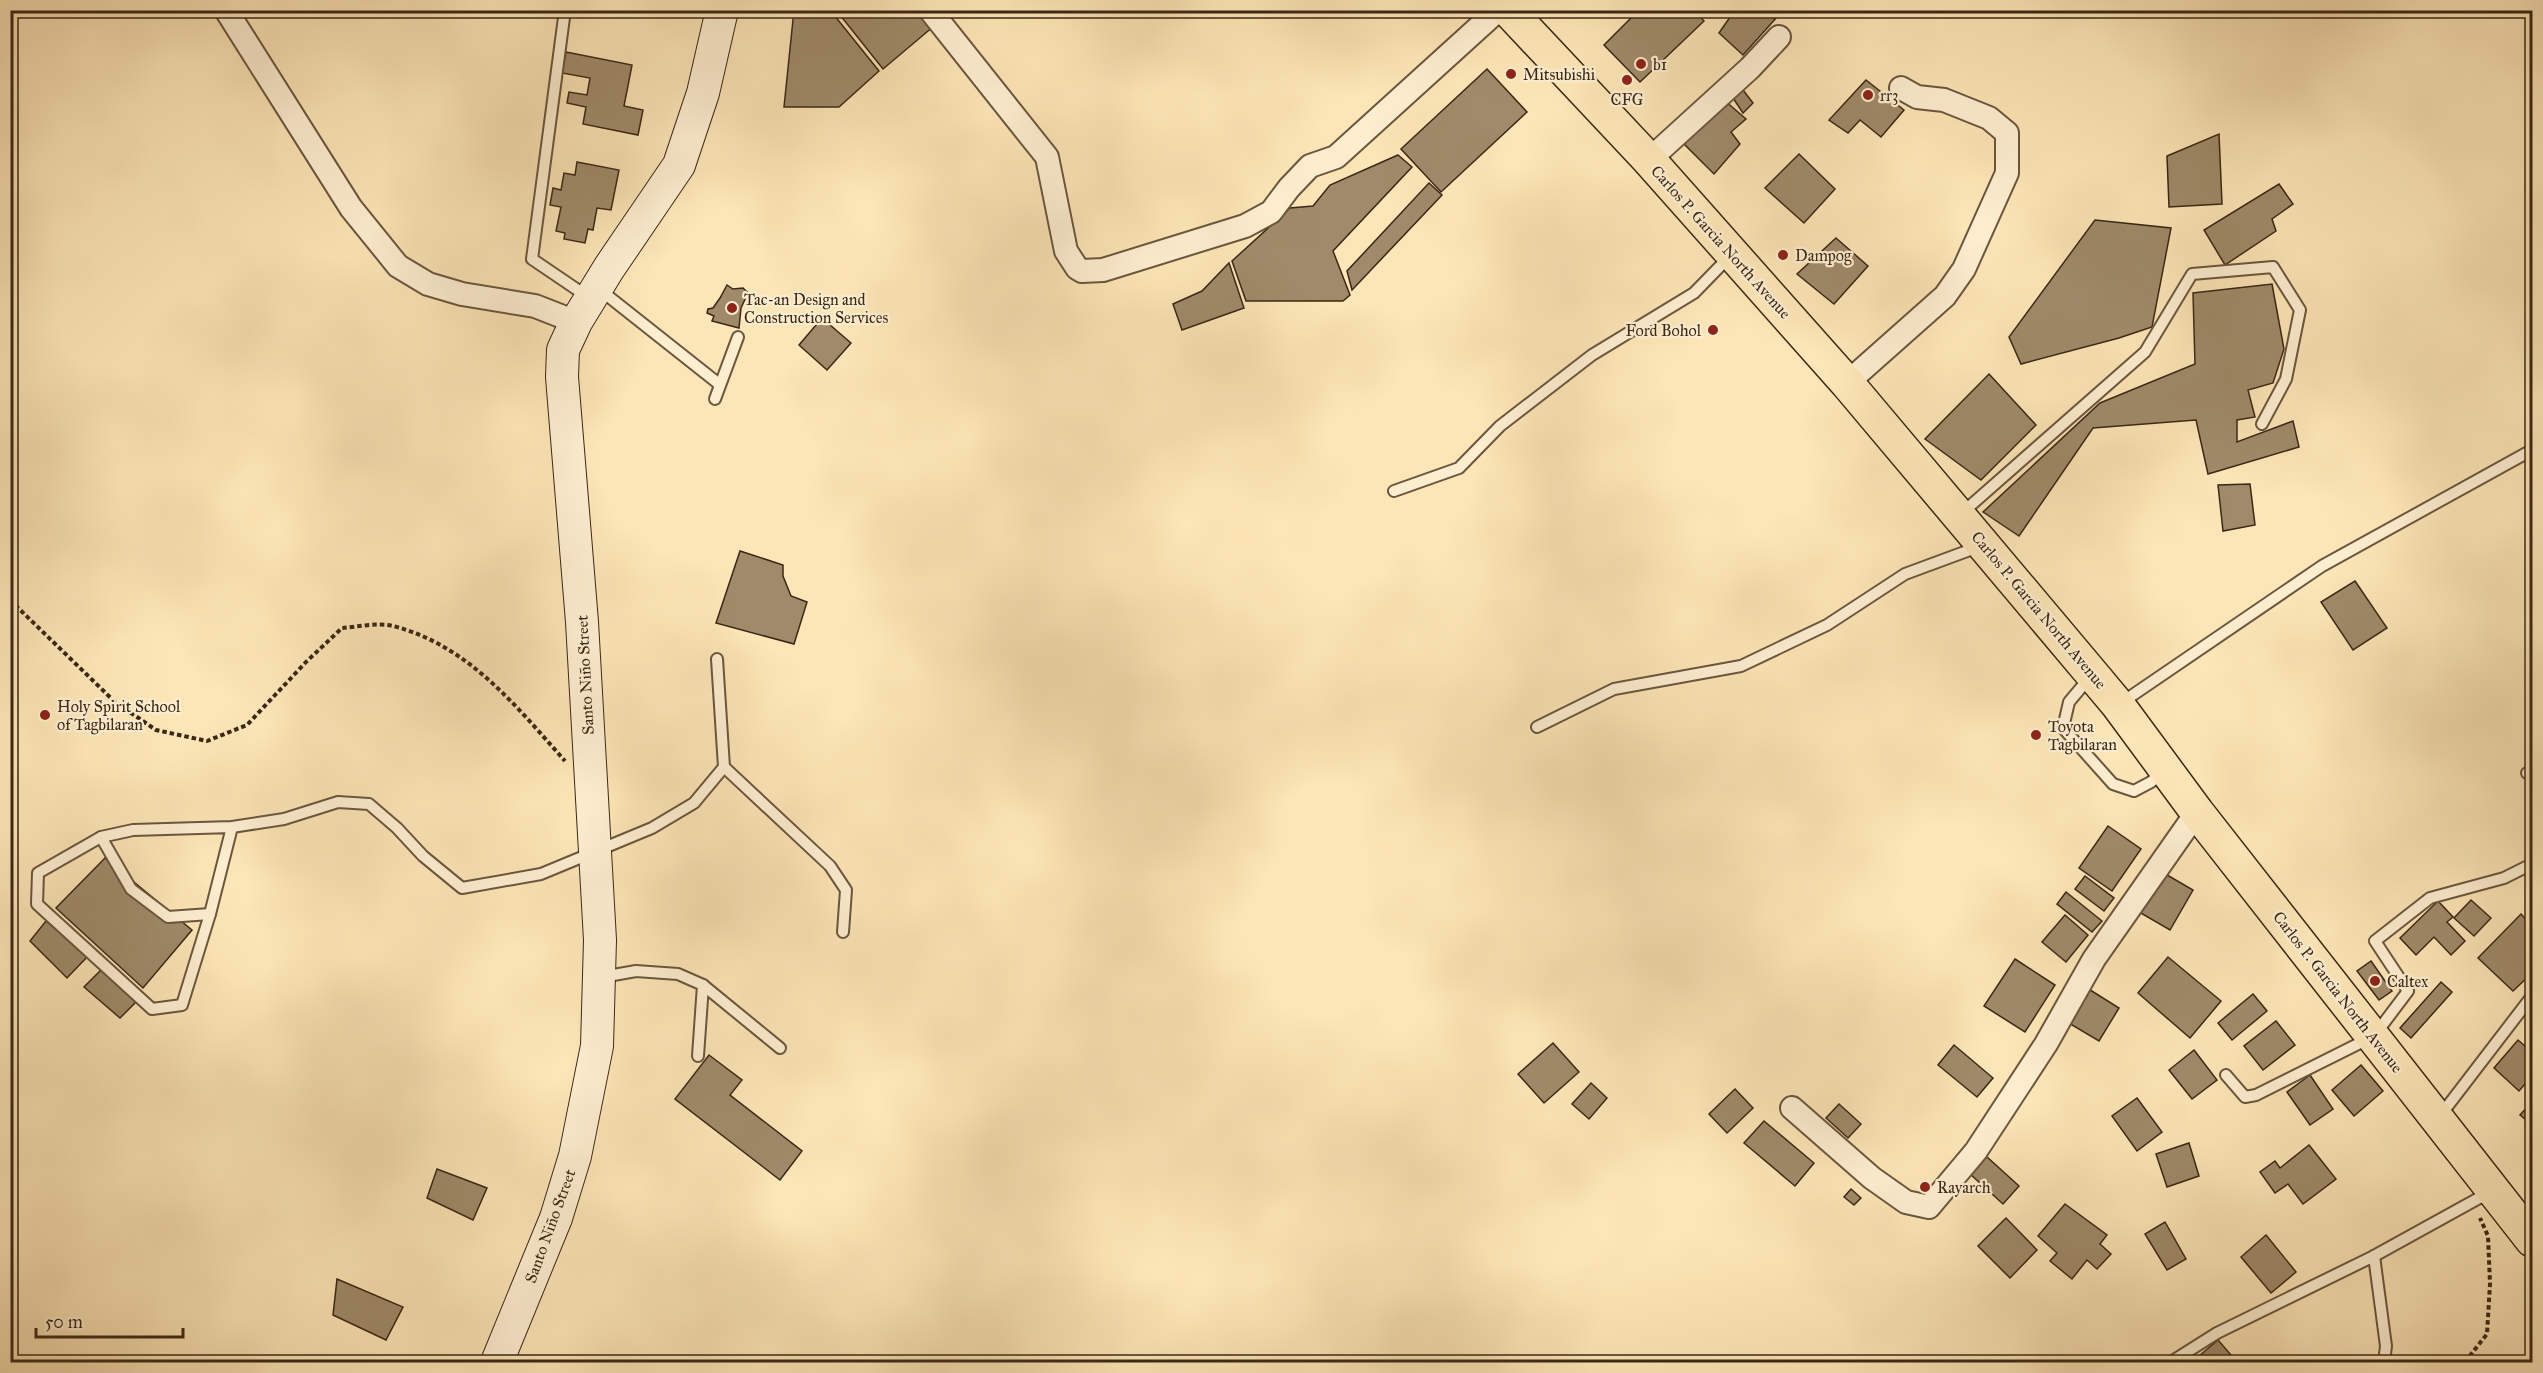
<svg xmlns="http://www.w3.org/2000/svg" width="2543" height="1373" font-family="'IM FELL Great Primer',serif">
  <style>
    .building { fill: #9f8a69; stroke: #3b2716; stroke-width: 1.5 }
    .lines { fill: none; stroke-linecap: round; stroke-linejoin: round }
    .lane-casing { stroke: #6b563e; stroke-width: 14 }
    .street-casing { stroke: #6b563e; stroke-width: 26 }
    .secondary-casing { stroke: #3b2716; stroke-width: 34 }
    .primary-casing { stroke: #3b2716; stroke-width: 36 }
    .path { stroke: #3b2716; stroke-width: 4; stroke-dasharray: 4.5 3; stroke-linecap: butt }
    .lane { stroke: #fdeed0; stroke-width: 10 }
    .street { stroke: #fdeed0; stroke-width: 22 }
    .secondary { stroke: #fdeed0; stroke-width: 32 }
    .primary { stroke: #fce5b6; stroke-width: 33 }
    .poi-dot { fill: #8f2418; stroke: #fdeed0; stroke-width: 2 }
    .labels { text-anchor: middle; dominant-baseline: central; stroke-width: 4.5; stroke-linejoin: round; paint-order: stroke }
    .poi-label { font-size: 16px; fill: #3b2716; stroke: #fdeed0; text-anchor: start }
    .street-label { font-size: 16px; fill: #3b2716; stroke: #fdeed0 }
  </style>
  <rect width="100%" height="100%" fill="#fce5b6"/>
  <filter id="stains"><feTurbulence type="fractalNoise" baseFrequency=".00333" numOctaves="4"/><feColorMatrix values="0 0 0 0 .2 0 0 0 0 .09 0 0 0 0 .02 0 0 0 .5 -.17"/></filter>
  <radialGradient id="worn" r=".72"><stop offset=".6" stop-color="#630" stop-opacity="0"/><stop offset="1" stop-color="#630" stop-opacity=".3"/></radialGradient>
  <!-- building -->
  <g class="building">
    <polygon points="794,10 830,10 879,71 839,107 784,107"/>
    <polygon points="836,10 921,10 934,26 883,69"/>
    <polygon points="1639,10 1693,10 1704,21 1640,82 1604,45"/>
    <polygon points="1769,10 1777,17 1743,55 1719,33 1735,10"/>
    <polygon points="566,52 632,65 624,106 643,110 638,135 583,124 586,107 567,103 569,92 587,95 590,78 562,73"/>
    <polygon points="1487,69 1527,112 1441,192 1401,149"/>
    <polygon points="1866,80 1904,110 1881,137 1860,120 1848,133 1829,120"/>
    <polygon points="1743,90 1753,103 1743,113 1731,95"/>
    <polygon points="1724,100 1746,119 1731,132 1740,144 1714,174 1681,141"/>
    <polygon points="2219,134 2222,204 2169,207 2167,156"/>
    <polygon points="1799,154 1835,189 1804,223 1765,188"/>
    <polygon points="1398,155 1412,167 1333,251 1350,295 1343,301 1246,301 1232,261 1290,208 1313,206 1330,185"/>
    <polygon points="577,162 619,170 611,210 597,208 593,230 588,229 585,243 564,239 565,233 556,231 561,207 550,205 553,188 561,190 564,173 575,175"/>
    <polygon points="1429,183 1442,195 1352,290 1347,271"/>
    <polygon points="2279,184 2293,204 2272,219 2276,231 2225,265 2204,230"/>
    <polygon points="2095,220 2171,228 2152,327 2119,338 2021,364 2009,337"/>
    <polygon points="1836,238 1868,266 1834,304 1797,274"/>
    <polygon points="1229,263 1244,308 1182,330 1173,304 1202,291"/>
    <polygon points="2272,284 2284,349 2273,383 2248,390 2255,417 2237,420 2237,442 2293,421 2299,447 2208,474 2196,420 2093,428 2019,536 1983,512 2100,403 2195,364 2193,293"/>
    <polygon points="727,285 733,289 743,288 748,293 741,308 739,328 712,321 714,316 707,313 708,309 713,308 720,298"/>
    <polygon points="822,318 851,343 827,370 799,345"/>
    <polygon points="1989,374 2036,425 1981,480 1925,439"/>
    <polygon points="2250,484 2255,525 2223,531 2218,485"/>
    <polygon points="740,551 783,565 783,576 791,596 807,602 794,644 716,623"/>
    <polygon points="2355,581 2387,628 2353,650 2321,602"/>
    <polygon points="2108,826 2141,849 2112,891 2079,868"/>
    <polygon points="105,858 192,930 143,988 56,908"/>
    <polygon points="2162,872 2193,890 2170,930 2139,912"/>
    <polygon points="2085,876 2114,898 2104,911 2075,889"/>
    <polygon points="2532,880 2532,894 2526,884"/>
    <polygon points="2066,892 2102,921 2092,932 2057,904"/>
    <polygon points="2471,900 2491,918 2474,936 2454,918"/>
    <polygon points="2438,901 2453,917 2447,922 2465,941 2451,955 2434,937 2416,955 2400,938"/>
    <polygon points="2521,914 2532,926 2532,932 2527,937 2532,941 2532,973 2513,991 2478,958"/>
    <polygon points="2065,915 2088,935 2066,962 2042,942"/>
    <polygon points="46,921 88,956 67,978 30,941"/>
    <polygon points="2168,957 2221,1001 2190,1038 2138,993"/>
    <polygon points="2015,959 2055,985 2025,1032 1984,1006"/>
    <polygon points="2371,961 2392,991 2379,1000 2357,971"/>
    <polygon points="102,969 137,1001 120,1018 84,987"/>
    <polygon points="2441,982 2452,992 2411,1038 2400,1028"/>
    <polygon points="2087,988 2119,1008 2099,1041 2067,1022"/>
    <polygon points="2253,994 2267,1011 2232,1040 2218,1023"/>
    <polygon points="2276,1021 2295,1045 2263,1070 2244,1046"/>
    <polygon points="2518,1040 2532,1052 2532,1076 2519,1091 2494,1068"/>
    <polygon points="1553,1043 1579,1072 1544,1103 1518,1074"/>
    <polygon points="1954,1045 1993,1078 1977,1097 1938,1065"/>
    <polygon points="2194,1050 2217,1080 2192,1099 2169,1070"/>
    <polygon points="709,1055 742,1080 730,1095 802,1151 780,1180 675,1099"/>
    <polygon points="2361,1065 2383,1091 2354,1116 2332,1090"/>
    <polygon points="2310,1075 2333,1109 2310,1125 2287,1092"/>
    <polygon points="1591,1083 1607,1098 1589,1119 1572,1104"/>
    <polygon points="1735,1089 1753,1108 1727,1133 1709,1114"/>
    <polygon points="2137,1098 2162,1132 2137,1151 2112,1116"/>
    <polygon points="2532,1102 2532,1125 2520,1115"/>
    <polygon points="1839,1104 1861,1124 1848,1138 1826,1118"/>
    <polygon points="1764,1121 1814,1163 1795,1186 1744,1143"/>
    <polygon points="2189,1143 2199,1176 2167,1187 2156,1154"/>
    <polygon points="2309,1145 2336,1179 2303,1204 2288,1184 2275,1193 2260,1172 2275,1161 2280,1168"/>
    <polygon points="1986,1156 2019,1186 2003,1204 1970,1174"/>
    <polygon points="437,1169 487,1188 473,1220 427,1198"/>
    <polygon points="1851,1189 1861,1198 1854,1205 1844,1197"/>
    <polygon points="2065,1204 2107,1235 2100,1244 2111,1254 2097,1269 2087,1260 2072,1279 2050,1261 2057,1253 2038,1236"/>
    <polygon points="2006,1218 2037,1250 2010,1278 1978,1246"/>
    <polygon points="2165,1222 2186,1259 2167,1270 2145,1234"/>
    <polygon points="2266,1235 2296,1272 2271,1293 2241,1257"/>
    <polygon points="337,1279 403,1307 386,1340 333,1315"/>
    <polygon points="2218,1340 2237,1362 2192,1362"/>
  </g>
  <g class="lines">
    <!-- lane casing -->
    <g class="lane-casing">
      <g id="lane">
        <polyline points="565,10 532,259 588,297"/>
        <polyline points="599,289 719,384"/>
        <polyline points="715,399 738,337"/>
        <polyline points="1394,491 1459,468 1500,426 1592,355 1694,293 1729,257"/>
        <polyline points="1962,513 2145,352 2192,274 2273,267 2300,310 2286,379 2262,424"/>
        <polyline points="2090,677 2069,702 2063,728 2113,784 2134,791 2151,782 2162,772"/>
        <polyline points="2121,703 2322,566 2532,450"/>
        <polyline points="1537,727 1614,689 1741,666 1827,625 1905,574 1978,547"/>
        <polyline points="724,767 830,866 846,890 843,932"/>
        <polyline points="2527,773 2532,772"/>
        <polyline points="232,827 133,830 101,837 38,873 37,904 152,1009 182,1005 210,914 232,827 284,819 338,802 369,804 397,828 423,856 462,888 541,874 652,828 694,803 724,767 717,659"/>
        <polyline points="101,837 131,889 168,917 210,914"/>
        <polyline points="602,977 636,971 678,974 703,985 698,1056"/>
        <polyline points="703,985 780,1048"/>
        <polyline points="2226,1075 2245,1097 2256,1095 2374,1036 2408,991 2375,941 2430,898 2504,878 2532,864"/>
        <polyline points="2440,1116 2532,996"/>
        <polyline points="2374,1256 2386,1346 2384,1362"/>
        <polyline points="2171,1362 2217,1333 2374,1256 2490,1192"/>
      </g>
    </g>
    <!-- street casing -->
    <g class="street-casing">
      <g id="street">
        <polyline points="226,10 351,208 398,266 428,284 462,294 535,306 576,322"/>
        <polyline points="930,10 1047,157 1066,251 1077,268 1082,271 1103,270 1245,226 1271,212 1289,188 1310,166 1336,157 1498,10"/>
        <polyline points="1649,160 1750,68 1779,37"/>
        <polyline points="1847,383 1945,296 1964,269 2007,173 2007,133 1989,118 1944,100 1917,97 1901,88"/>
        <polyline points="1792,1108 1872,1178 1906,1202 1929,1207 1976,1151 2046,1044 2094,959 2197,812"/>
      </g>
    </g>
    <!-- secondary casing -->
    <g class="secondary-casing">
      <polyline id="secondary" points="497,1362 556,1218 575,1156 597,1046 600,940 582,622 562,377 563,350 576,322 609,268 679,165 703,93 722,10"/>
    </g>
    <!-- primary casing -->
    <g class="primary-casing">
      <polyline id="primary" points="1508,10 1649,160 1847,383 2092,674 2118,705 2197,812 2532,1240"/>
    </g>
    <!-- path -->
    <g class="path">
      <path d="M10,600L115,702L156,730L207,741L247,725L306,662L342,628C357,627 378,622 393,626C468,645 516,706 565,761"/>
      <polyline points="2465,1362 2487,1334 2490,1284 2488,1236 2480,1218"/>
    </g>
    <!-- lane -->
    <use href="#lane" class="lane"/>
    <!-- street -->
    <use href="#street" class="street"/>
    <!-- secondary -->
    <use href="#secondary" class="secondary"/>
    <!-- primary -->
    <use href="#primary" class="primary"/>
  </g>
  <!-- markers -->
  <g class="poi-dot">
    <circle cx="1641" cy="64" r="6"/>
    <circle cx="1511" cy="74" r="6"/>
    <circle cx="1627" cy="80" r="6"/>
    <circle cx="1868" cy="95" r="6"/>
    <circle cx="1783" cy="255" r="6"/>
    <circle cx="732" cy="308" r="6"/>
    <circle cx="1713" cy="330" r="6"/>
    <circle cx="45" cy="715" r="6"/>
    <circle cx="2036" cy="735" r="6"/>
    <circle cx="2375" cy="981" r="6"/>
    <circle cx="1925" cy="1187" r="6"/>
  </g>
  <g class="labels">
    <!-- poi labels -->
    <g class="poi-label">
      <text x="1653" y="64">b1</text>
      <text x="1523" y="74">Mitsubishi</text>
      <text x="1880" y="95">rr3</text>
      <text x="1627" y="99" text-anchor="middle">CFG</text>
      <text x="1795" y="255">Dampog</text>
      <text x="744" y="299">Tac-an Design and<tspan x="744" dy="18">Construction Services</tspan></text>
      <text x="1701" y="330" text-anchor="end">Ford Bohol</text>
      <text x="57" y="706">Holy Spirit School<tspan x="57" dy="18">of Tagbilaran</tspan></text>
      <text x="2048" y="726">Toyota<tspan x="2048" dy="18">Tagbilaran</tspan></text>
      <text x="2387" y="981">Caltex</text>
      <text x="1937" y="1187">Rayarch</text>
    </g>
    <!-- street labels -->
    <g class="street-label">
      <text transform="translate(1721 242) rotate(48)">Carlos P. Garcia North Avenue</text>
      <text transform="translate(2039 610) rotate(50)">Carlos P. Garcia North Avenue</text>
      <text transform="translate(585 675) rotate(-93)">Santo Niño Street</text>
      <text transform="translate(2338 992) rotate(52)">Carlos P. Garcia North Avenue</text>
      <text transform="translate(550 1226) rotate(-70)">Santo Niño Street</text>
    </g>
  </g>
  <!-- margin -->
  <rect width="2543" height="1373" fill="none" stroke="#fce5b6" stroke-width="36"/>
  <rect x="12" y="12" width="2519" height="1349" fill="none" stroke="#3b2716" stroke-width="3"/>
  <rect x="18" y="18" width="2507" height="1337" fill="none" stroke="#3b2716" stroke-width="1.5"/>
  <!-- scale -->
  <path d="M36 1328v9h147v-9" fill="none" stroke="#3b2716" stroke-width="3"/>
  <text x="45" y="1328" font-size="18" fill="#3b2716" stroke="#fdeed0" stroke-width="4.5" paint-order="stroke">50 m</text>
  <rect width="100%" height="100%" filter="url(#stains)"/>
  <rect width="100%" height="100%" fill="url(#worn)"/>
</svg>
